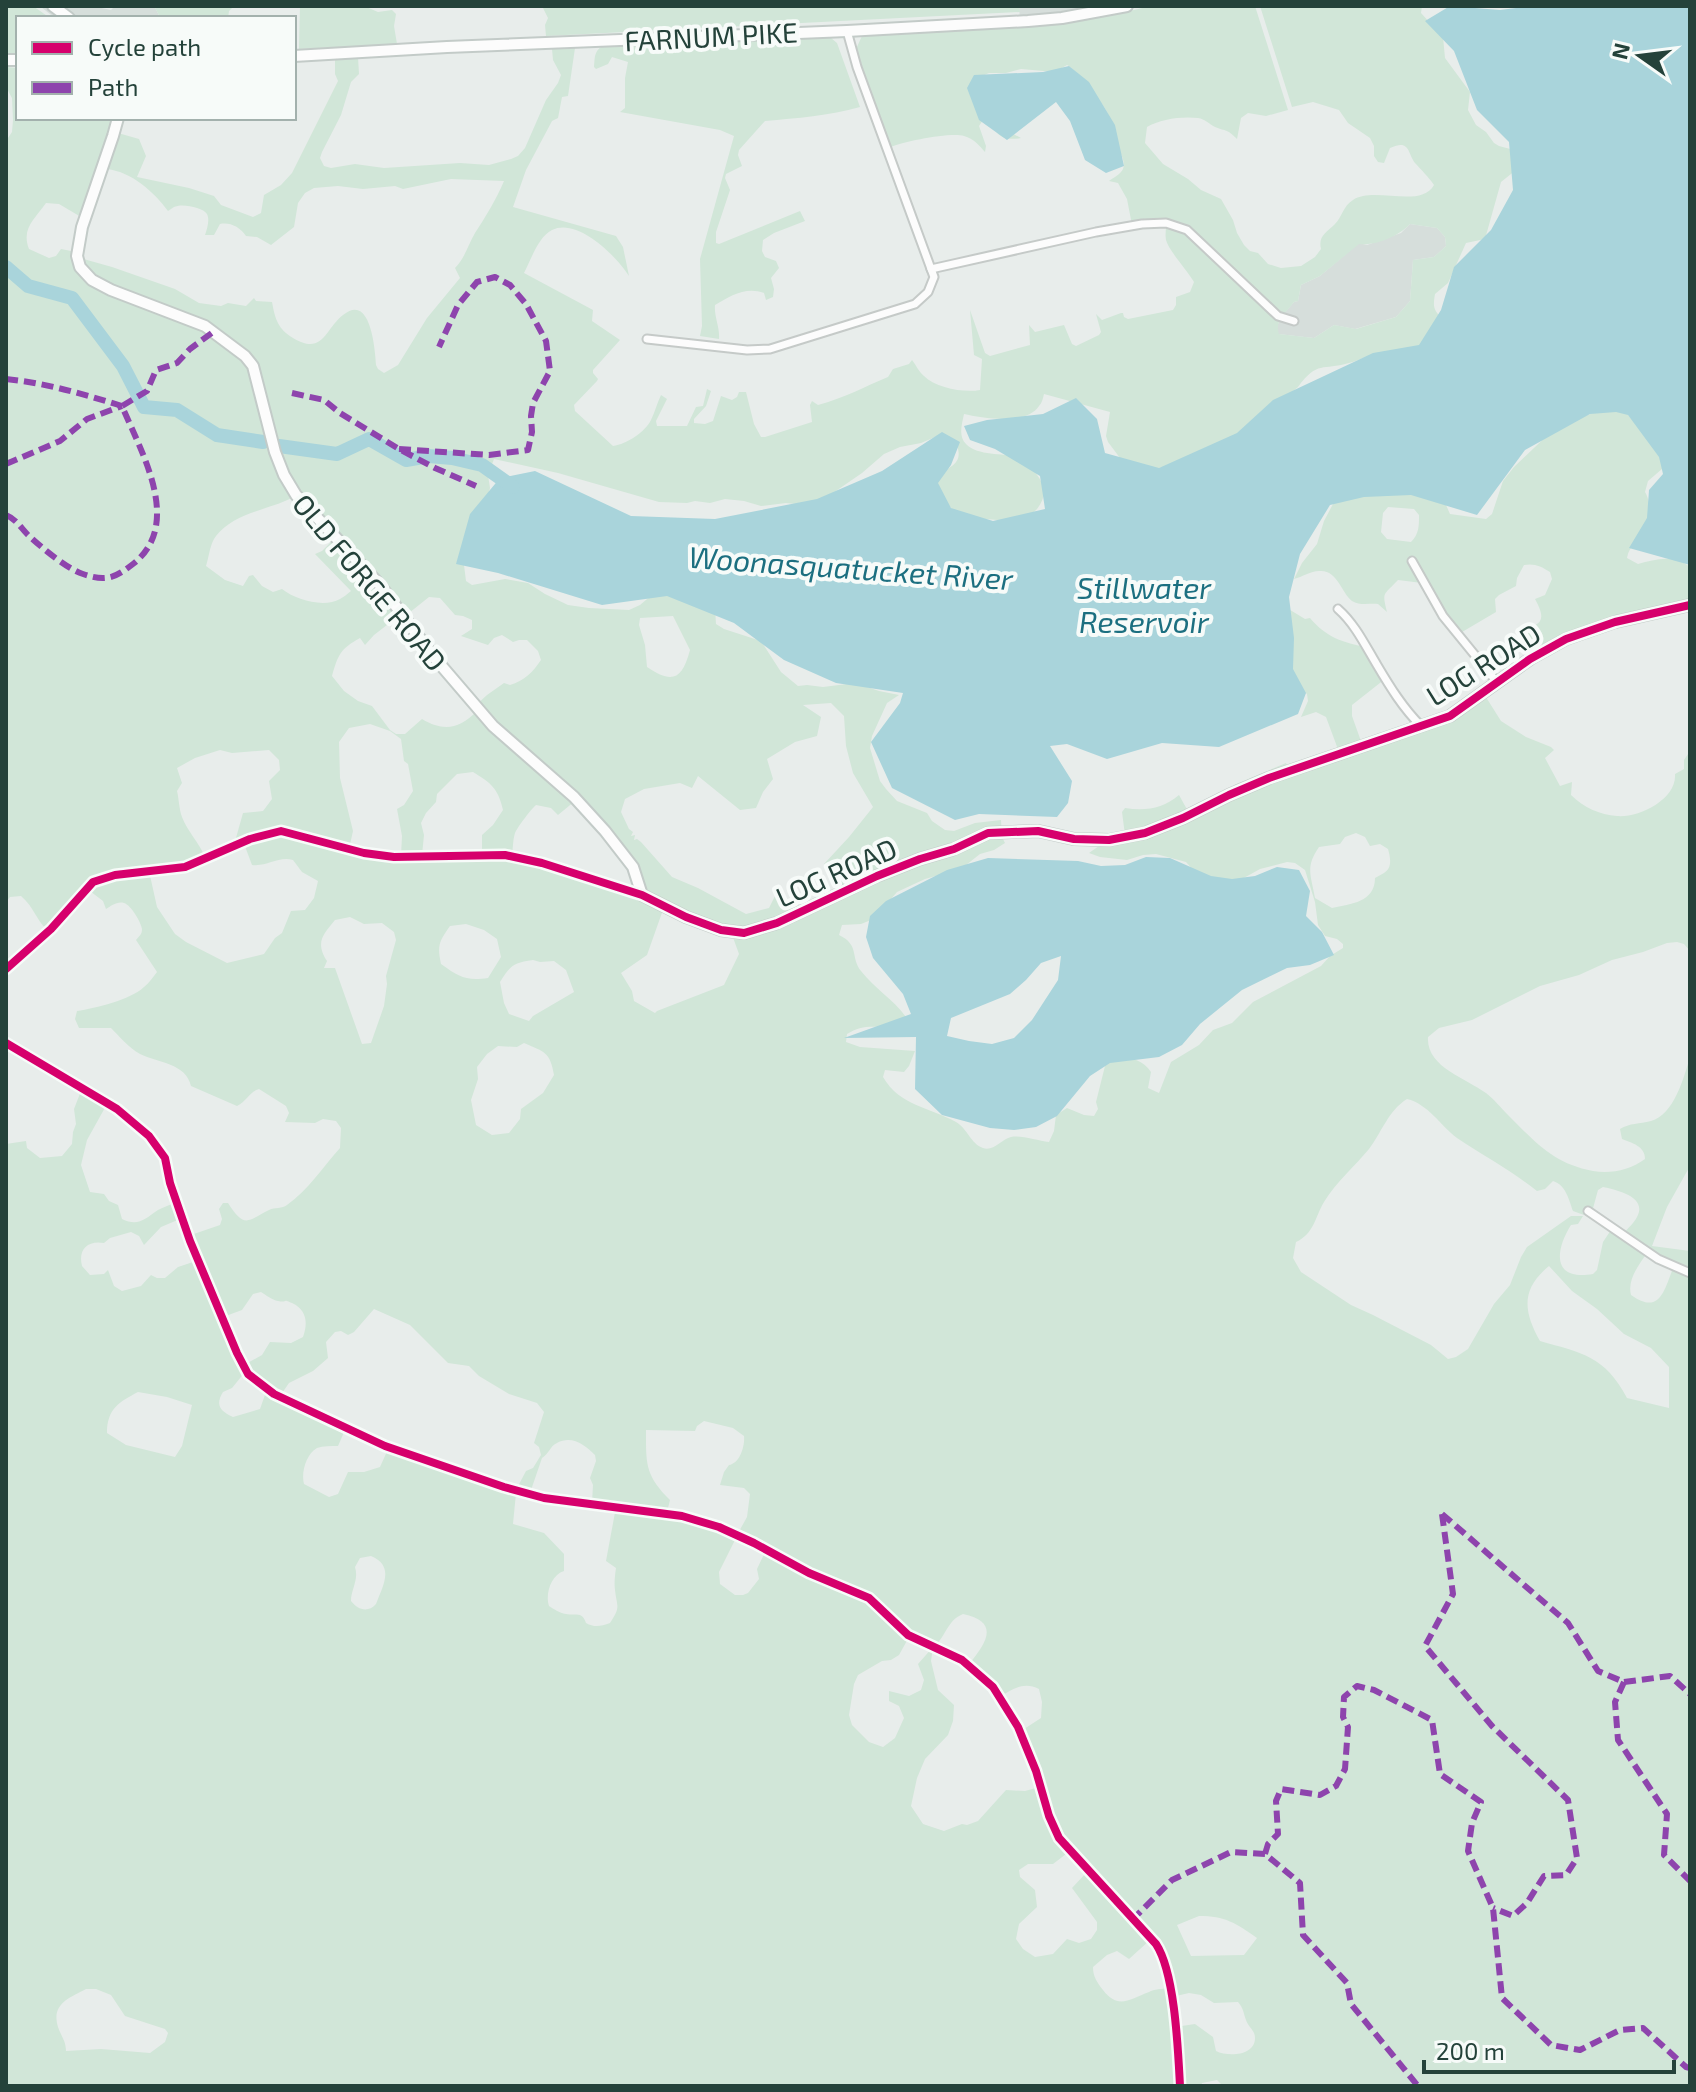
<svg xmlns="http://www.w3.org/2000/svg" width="1696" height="2092" font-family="'Exo 2',sans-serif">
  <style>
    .built { fill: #d6dedb }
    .green { fill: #d1e6d8; fill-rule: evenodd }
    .water { fill: #a9d4db; fill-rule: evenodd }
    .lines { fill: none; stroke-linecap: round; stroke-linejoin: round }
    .river { stroke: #a9d4db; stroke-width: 14 }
    .street-casing { stroke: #c5cac8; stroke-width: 11 }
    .secondary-casing { stroke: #c3cbc8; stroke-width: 14 }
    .street { stroke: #fcfcfc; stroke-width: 7 }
    .secondary { stroke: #fcfcfc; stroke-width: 10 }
    .quiet { stroke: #8e44ad; stroke-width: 6; stroke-dasharray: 12 6; stroke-linecap: butt }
    .cycleway-casing { stroke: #f7fbf9; stroke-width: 13 }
    .cycleway { stroke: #d6006c; stroke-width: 8 }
    .labels { text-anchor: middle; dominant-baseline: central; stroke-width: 8; stroke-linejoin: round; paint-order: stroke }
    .street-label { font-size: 28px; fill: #24423a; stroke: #f7fbf9 }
    .water-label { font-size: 30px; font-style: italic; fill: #1c6f80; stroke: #f7fbf9 }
  </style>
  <rect width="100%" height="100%" fill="#e8edeb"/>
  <!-- built -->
  <g class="built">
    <polygon points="92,6 111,10 115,6 154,6 160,17 166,18 55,18 41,7"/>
    <polygon points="1019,6 1101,6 1101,9 1020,20"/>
    <polygon points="1410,224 1437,228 1445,237 1446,246 1434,257 1413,260 1410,301 1396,317 1355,329 1334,325 1314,338 1278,334 1277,328 1280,318 1294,302 1298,301 1301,285 1320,276 1359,243 1367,245 1401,233"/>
  </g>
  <!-- green -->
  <g class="green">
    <polygon points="6,6 33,6 50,18 18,18 18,56 6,56"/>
    <polygon points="154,6 234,6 229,11 228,18 166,18 160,17"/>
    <polygon points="300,6 364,6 378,12 392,10 396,14 394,26 397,44 299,49"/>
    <polygon points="515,6 1019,6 1020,12 546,36 545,25 548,18 543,8"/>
    <path d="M1151,6H1255L1288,110L1266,116L1248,113L1241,118L1237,139C1226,128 1227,132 1215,127C1209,124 1205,119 1198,118C1182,116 1160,119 1147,127L1145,143L1163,164L1188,179L1201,190L1221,199L1233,220L1237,233L1244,245L1250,251L1258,253L1268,264L1281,268L1301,266L1315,257L1321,249C1318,236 1326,233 1335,224C1342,217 1343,206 1353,200C1374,186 1421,209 1434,185C1428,176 1422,171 1415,163C1407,152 1410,139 1390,148L1384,163L1378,162L1374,156V146L1370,138L1348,123L1339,110L1313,102L1292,107L1260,6H1422L1421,13L1443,37L1445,58L1470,92L1468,110L1476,125L1486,132L1494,143L1499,146L1514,150L1516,170L1501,182L1485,239L1466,243L1448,283L1435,294C1433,306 1433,310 1442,318L1413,357C1398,356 1382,354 1367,357C1361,358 1355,362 1349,363C1322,371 1318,360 1298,387L1218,455L1132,474L1108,442L1106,436L1110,412L1044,394C1043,398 1042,403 1039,406C1026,426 983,418 964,414C962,424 958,436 966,444C979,457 1004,452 1020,458C1026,460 1030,466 1034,471C1045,484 1048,495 1037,509C1021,528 980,517 959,516L936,492C937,487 937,482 940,478C947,464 964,467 957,445L940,435L921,443L900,447L884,454L862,473L833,493L805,505L786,503L761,506L744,501L725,499L710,503L695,501L687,503L659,502L558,473L494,459L488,475L490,488L488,497L464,565L466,581L472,585L505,579L528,583L545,594L568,605L589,608L629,610L640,605L653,594L663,592L715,608L716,624L724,629L761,641L781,672L798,686L807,685L823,687L855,683L879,691L899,695L887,703L872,736L870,748L880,781L886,789L897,801L927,813L932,821L945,830L954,831L975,823L1001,820L1002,837L1005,843L994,850L980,854L961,869L925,879L897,892L877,915L871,920L861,924L842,925L839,935C860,945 850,957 861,971C874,988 893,999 906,1017L889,1028C873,1026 861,1025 847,1034L846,1042L860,1047L915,1051L909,1066L904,1072L885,1070L883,1077C900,1106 929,1107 956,1122C967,1128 971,1144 983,1148C993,1152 1002,1139 1011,1137C1022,1135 1038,1141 1049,1142L1054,1131L1056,1115L1067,1108L1084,1115L1094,1116L1098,1109L1096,1102L1107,1058C1124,1056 1141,1057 1151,1072L1148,1088L1159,1093L1171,1062L1199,1045L1213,1030L1232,1023L1253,1002L1321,966L1330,956L1343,948V944L1337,939L1325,936L1318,925L1315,902L1305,870L1295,863L1287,862L1260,869L1242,879L1227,882L1194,871L1186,862L1156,854L1143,855L1127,860L1100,857L1089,853L1106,841L1125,835L1122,812L1125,808C1145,811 1163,809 1179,795L1189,813L1236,790L1234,785L1286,763L1289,770L1339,752L1326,717L1316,712L1301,717L1308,701L1307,694L1297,686L1290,674L1282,605L1305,619L1310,618C1326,637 1343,643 1367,647L1385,679L1352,705V716L1362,744L1415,728L1484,694L1501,721L1526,737L1551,747L1554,750L1545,758L1560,786L1572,782L1571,795C1583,807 1600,815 1617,816C1639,818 1677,799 1675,774L1684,769V760L1690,751V951L1684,944L1677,942L1667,943L1643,952L1612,960L1579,975L1540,986L1472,1020L1439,1028L1428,1037C1426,1067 1466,1078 1486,1093C1494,1099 1501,1108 1508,1115C1535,1142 1554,1164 1593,1171C1611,1174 1630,1170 1645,1159C1645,1146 1632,1143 1622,1139L1620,1129C1630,1123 1639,1124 1651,1121C1674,1115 1684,1077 1690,1057V1166L1667,1207L1652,1246L1690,1251V2086H1223L1217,2080L1202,2083L1201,2086H6V1144L26,1141L27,1148L40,1158L62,1156L72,1144L73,1132L76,1124L74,1109L81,1091L107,1104L87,1140L81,1165L90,1192L104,1194L109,1201L118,1205L122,1219C138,1227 145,1219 158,1210C163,1207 171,1205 176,1202L180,1219L161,1227L144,1245L139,1236L131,1232L110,1238L104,1243C87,1240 78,1250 82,1266L90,1275L104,1274L108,1270L114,1286L122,1291L141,1286L151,1275L157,1278H165L178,1267L196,1261L188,1236L220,1225L222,1219L219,1209L223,1203H228C245,1229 247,1221 269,1210C275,1207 282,1209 287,1205C308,1190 323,1167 340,1148L341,1128L336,1121L323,1119L315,1123L285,1122L289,1113L286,1106L259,1089C249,1092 247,1101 237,1106L191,1086C186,1063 158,1063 140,1054C129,1048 119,1036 111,1028H79L75,1019L77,1011C96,1008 130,1000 144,987C149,983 153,977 157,972L136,940C139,936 142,935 142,929C141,922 131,905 124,903C117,901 111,906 106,909L103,901L86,888L47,930C35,918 34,907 21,896L10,897L6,902V141L12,132L13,120L12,98L6,87V67L18,68V118H113L107,144L81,217L59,204L46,203C35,219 21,228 29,249L49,258L56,256L61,249L76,252L80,258L112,267L175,289L199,303L221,306L228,303L246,306L254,298L256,301L272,302C275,319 278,329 293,338C323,356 325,329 343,315C371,292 375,350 376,365L378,369L384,373L398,365L427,318L460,278L455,268C465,258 468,245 475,233C486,216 496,200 504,181L451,179L403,189L395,186L363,189L338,186L314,188L305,193L298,203L294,227L271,245L257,237L246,236C240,227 230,222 220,224L214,235H205C207,229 210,220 207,214C203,207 181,203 174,207C172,208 170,210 168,211C154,192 132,172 107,169L118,133L139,139L146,156L137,177L189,188L214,196L221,205L253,217L261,213L264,195L281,185L292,173L338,81L335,74V58L358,57L359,74L351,82L341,115L322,152L320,158L324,166L331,168L355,164L384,168L460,163L489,165L511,159L518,156L525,148L546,100L558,83L561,75L553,60L552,49L575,48L568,96L562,97L558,118L552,121L526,170L513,207L616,236L623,247L629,276C617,257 578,217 552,230C538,237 531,260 524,273L593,310L592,321L620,340L593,370V373L598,379L597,381L574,405L575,411L613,446C627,444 645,432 651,420C655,412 657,403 661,395L667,399L656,421L657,426H687L696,407L703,406L707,389L711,391L706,406L694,419V423L705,424L713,421L721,396L732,400L737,397L739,392H746L754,424L761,437H765L812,422L810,405L812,401L818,405C844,398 864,387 888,377L893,369L909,364L912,360C916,365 919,372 924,376C936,388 964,393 980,390L982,359L974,355L970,310L985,353L990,356L1030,345L1029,325L1035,332L1064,325L1072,344L1076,346L1099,335L1101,332L1096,314L1102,320L1121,313H1123L1124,317L1128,319L1173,310L1176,305V297L1190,292L1194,282C1187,270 1169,251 1166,240C1165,235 1166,230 1166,225H1132L1127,199L1118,183L1109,181C1113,178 1121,174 1123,169C1127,159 1116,148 1113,139C1111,131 1111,122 1108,114C1104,104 1076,69 1067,65L1055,72L1021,69L1006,73H989L982,76L1002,128L1021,138C996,142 1000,131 983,120L979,126L986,146L985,152C979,145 974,139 964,136C951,132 905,141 891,147L856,49L862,36L1045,26L1104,17ZM1410,224L1437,228L1445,237L1446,246L1434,257L1413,260L1410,301L1396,317L1356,329L1334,325L1314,338L1279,334C1274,320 1287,312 1294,302L1298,301L1301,285L1320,276L1359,244C1376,246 1399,236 1410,224ZM296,496L335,538L322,551L315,554L351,591C347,594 344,597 340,599C324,608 296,600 282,589L273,592L262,586L253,575L249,576L243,586L225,580L206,566C209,557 210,543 216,536C235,512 270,510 296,496ZM429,597L440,598L455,615L463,616L472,620V629L461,636L488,645L494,638L502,635L513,642L519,640H527L538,651L541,660C533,672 524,681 510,685L504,683L487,695L475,706L477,711C459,729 444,732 422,719L405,734H396L390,730L372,706L358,701L344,691L332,676C338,655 340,649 360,638L365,645L374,635L400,615L404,617ZM673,616L690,650C682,680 672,684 647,667L645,645L639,625L640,618ZM831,703L844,716L846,746L853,773L873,807L849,837L824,864L833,871L840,892L795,913L785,895L778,890L769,908L746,914L698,888L672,877L641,842L637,839L634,840L635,835L631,836L633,832L629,829L621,812L625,799L644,789L680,783L692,788L698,776L740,810L756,808L763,792L773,779L767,759L795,742L817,736L821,717L803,705ZM370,724L390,731L401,739L404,761L408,764L413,791L404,805L397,809L402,836L401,856L349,849L353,831L340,778L339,742L349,728ZM220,750L232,753L269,750L279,760L280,770L269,781L272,799L263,811L243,813L234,845L243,841L252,865C267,867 278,856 293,860L302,872L318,881L314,898L305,910L291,911L282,933L275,938L264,954L227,963L186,942L175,934L157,907L149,871L183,867L205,857C199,842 187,831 182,817C179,809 179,799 177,791L182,783L177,768L195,758ZM473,772C491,783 498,788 503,810L493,825L482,835V854L422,855L424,835L421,823L426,813L436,802L437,794L457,774ZM575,801L631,865L638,894L512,855C513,848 513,839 515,833C517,828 531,809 536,805L551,808L558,815ZM1356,833L1365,837L1370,846L1380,844L1388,849C1390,856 1393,868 1384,873C1381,875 1378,876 1375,878C1375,902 1351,904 1332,908L1315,898C1311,875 1305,867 1319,847L1340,844L1345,837ZM664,907L731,932L739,954L724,985L657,1011L655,1013L634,1001L632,991L621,973L647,955ZM350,917L364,924L382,923L394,932L396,940L386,976L387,984L384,1006L371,1043L362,1044L335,968H324L327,961C315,942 323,935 335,920ZM466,924L484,930L497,939L501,957L488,978C466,981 459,977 441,964C437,945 439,942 450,926ZM533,960L540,962L554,961L566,970L574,992L533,1016L529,1021L509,1014L504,1003L500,982C511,965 513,963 533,960ZM524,1043C544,1052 550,1051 554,1075L543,1093L521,1109L520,1119L509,1133L492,1135L476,1125L471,1100L478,1079L477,1067L487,1054L498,1046L517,1047ZM1407,1099C1428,1104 1440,1125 1457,1138C1484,1156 1512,1171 1537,1191L1545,1189L1553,1181C1566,1185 1569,1200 1573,1211L1584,1215L1592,1212L1598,1190L1603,1187C1617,1190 1648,1197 1637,1217C1634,1223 1628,1228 1624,1233L1613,1227L1603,1242L1597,1270L1593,1274C1553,1281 1554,1252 1571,1225L1578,1224L1583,1216H1571L1527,1247L1521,1257L1510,1285L1494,1304L1468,1349L1456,1357L1448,1359L1431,1345L1373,1315L1351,1305L1301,1272L1293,1258L1296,1242C1314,1234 1315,1217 1324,1202C1336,1182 1355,1166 1369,1149C1382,1132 1388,1111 1407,1099ZM1648,1252L1673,1268C1664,1292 1659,1315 1631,1295C1627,1280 1639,1264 1648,1252ZM1549,1266L1572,1291L1597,1309L1624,1334L1651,1348L1669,1367V1408L1627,1398C1605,1356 1582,1353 1540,1341C1523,1311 1521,1289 1549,1266ZM261,1292C266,1295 272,1300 278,1301C289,1303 281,1298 292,1303C307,1310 308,1323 303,1337L291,1343L270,1342L262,1355L244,1365L223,1317L242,1310L253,1294ZM374,1309L410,1325L448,1363L469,1366L479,1376L509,1394L537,1403L544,1412L534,1443L539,1447L541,1455L533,1468L526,1471L516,1490L530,1493L542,1458C550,1453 549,1447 557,1443C572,1435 585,1445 595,1455L596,1461L590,1478L593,1485L592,1503L616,1507L606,1561L616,1568C615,1575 614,1583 615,1590C617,1608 621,1606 610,1623C601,1626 595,1628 586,1623C582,1611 576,1616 566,1614C559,1613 554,1609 549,1606C545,1594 551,1575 564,1571V1554L544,1533L513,1524L516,1493L389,1447L380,1467L364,1472H348L338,1494L329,1497L304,1484C301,1473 306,1454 317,1448C323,1446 331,1446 338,1446L345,1430L280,1396L289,1383L313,1371L328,1358L326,1342L335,1332L341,1331L348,1335L354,1332ZM245,1372L266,1392L260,1409L233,1417C220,1411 215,1405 223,1392L232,1388ZM138,1392L167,1397L192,1405L182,1446L175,1457L126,1445L107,1433C107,1409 119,1402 138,1392ZM704,1421L733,1428L744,1436C745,1446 740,1463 729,1465L724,1472L720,1485L744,1488L750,1494L747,1517L737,1535L667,1512L670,1500C645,1475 646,1464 646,1430L695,1431L697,1426ZM737,1536L765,1552L757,1569L759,1579L748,1593L743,1595H735L720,1584L719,1572ZM371,1556C395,1566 383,1586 376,1604C368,1613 358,1610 351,1601C351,1589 359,1580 355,1567L360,1558ZM963,1614C1000,1622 987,1642 969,1664L999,1697C1013,1689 1024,1681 1039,1689L1042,1702L1041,1718L1021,1731L1036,1755L1043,1786L1025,1791L1006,1790L978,1821L967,1825L962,1824L944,1831L923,1824L911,1806L917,1778L925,1759L948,1735L953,1721L954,1705L938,1690L931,1661L933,1647C946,1638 946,1621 963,1614ZM909,1637L933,1647L918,1664L924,1680L921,1690L909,1696L889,1691V1701L899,1706L904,1718L895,1738L883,1747L869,1742L852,1725L849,1715L854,1684L858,1675L882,1661L891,1660L899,1655ZM1070,1851L1086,1873L1072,1888L1097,1922V1930L1091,1939L1079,1943L1067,1939L1053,1954L1035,1957L1023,1949L1016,1939L1019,1924L1037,1907L1035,1890L1020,1877L1019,1870L1028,1864H1053ZM1199,1916C1225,1916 1236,1923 1257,1938L1244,1955L1191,1956L1177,1925ZM1150,1940L1164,1959L1168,1988C1162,1989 1154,1989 1149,1992C1130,1999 1118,2010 1103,1990C1097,1982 1093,1977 1093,1967L1107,1955L1117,1951L1129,1959ZM86,1989H96L111,1995L125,2016L165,2029L168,2033L165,2042L150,2053L101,2049L66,2051C66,2041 61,2036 58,2027C51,2004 69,1998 86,1989ZM1189,1993L1201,1995L1214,2003L1238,2002C1244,2009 1243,2012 1246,2020C1248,2027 1255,2030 1255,2038C1255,2056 1228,2057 1216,2051L1213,2037L1195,2024L1175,2027L1172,1997Z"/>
    <path d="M823,36L831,38L837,43L860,107C829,116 797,118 765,121L739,150L738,155L742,166L726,174L725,178L730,190L716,232V243L719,244L800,211L805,221L774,233L763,240L762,251L765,257L776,261L779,268L771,278L774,289L773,297L766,300L764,293C746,286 730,296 715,305C714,317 720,327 719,339L700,336L702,326L700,259L734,136L720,130L620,112L625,108V78L628,62L612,57L608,64L596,69L594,67C595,56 594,51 604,45Z"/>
    <path d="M1618,403L1662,455V469L1648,481L1645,492C1651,501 1651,521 1645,531C1639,541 1629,545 1627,558L1638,564C1656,559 1674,554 1690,567V606L1668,610L1563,643L1530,661L1513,641C1525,620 1554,633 1535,599L1545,595L1552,579L1550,572C1541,566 1534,563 1524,565L1517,578L1516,586L1499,595L1495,599L1496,612L1457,635L1422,583L1398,580C1383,596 1382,591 1387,612L1378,604C1370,603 1360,606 1352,601C1341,592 1337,569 1319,571C1311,571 1302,577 1294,579L1302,563L1317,544L1324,521L1333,504L1379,483L1446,505L1450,514L1486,519L1492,514L1503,481L1514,467L1555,428ZM1388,507L1414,509L1419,515C1419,526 1419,534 1411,542L1387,539L1381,532L1383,513Z"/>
  </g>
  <!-- water -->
  <g class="water">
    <polygon points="1450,6 1500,10 1533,6 1690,6 1690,565 1629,548 1647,518 1649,490 1663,474 1659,457 1628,415 1616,412 1590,414 1525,450 1477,515 1411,495 1364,497 1330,505 1300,554 1289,597 1294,638 1293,669 1306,693 1298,714 1219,747 1162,743 1107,759 1067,744 1050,746 1072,781 1068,803 1057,817 979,814 955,820 892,788 871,742 900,703 903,693 836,683 784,660 734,623 667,596 602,605 498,573 456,564 470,514 500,478 535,471 631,516 715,519 817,499 882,471 942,432 960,442 951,465 938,483 951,508 993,521 1045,509 1040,476 995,449 970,440 964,426 987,420 1043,414 1076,398 1097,419 1105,453 1159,468 1237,433 1273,400 1373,353 1419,345 1441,310 1454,267 1491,230 1513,190 1509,142 1477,110 1454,51 1425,21"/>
    <polygon points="1069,66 1089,82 1115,125 1124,166 1106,173 1085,160 1070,121 1056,102 1007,140 979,120 967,88 974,75 1043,72"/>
    <path d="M1146,857L1170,858L1211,876L1232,879L1255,876L1277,867L1299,870L1310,891L1306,916L1322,932L1334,955L1310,965L1287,968L1242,990L1200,1024L1182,1045L1159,1057L1110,1063L1090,1076L1057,1116L1036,1127L1014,1130L990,1128L942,1115L915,1089L916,1037L844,1038L911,1014L903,994L873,958L866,937L870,916L886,901L947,870L988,858L1078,861L1101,866L1125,865ZM1061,956L1058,980L1032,1020L1014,1038L992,1044L969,1041L947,1036L951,1018L1010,994L1026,980L1041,963Z"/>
  </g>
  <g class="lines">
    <!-- river -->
    <g class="river">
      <polyline points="6,267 28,286 72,298 123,366 144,407 177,410 217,435 263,442"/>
      <polyline points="279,446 337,454 369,439 406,460 429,456 452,458 482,465 513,487"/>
    </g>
    <!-- street casing -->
    <g class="street-casing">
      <g id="street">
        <polyline points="931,269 1096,232 1142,224 1166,223 1187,230 1278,316 1294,321"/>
        <polyline points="647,339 747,350 770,349 915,304 928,292 934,277 857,67 847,31"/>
        <polyline points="1412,561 1443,616 1496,681"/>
        <path d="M1338,609C1355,624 1365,645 1377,665C1390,687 1403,708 1421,726"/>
        <polyline points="6,969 51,929 93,882 115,875 185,867 250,839 281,831 364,853 394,857 505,855 542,863 642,895"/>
        <path d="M6,1043L117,1109L149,1136L165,1158L170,1183L190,1241L237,1353L248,1374L274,1394L385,1446L504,1487L544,1498L682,1516L719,1527L754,1543L809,1573L869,1598L908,1635L962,1660L993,1687L1018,1727L1036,1771L1049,1816L1059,1838L1156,1944C1175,1973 1178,2049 1180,2086"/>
        <polyline points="1588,1211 1658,1259 1690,1273"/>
      </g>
    </g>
    <!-- secondary casing -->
    <g class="secondary-casing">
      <g id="secondary">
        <polyline points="53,6 69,18"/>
        <polyline points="294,56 447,47 847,31 1028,21 1062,18 1127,6"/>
        <polyline points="6,60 18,60"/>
        <polyline points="118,118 113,136 82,227 77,256 80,267 92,280 111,290 205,326 245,356 253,366 275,452 284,475 296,495 380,585 433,656 493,726 574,797 605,831 633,867 642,895 686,917 721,930 744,933 777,923 877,876 920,859 954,849 988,833 1038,831 1074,839 1109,840 1145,833 1183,818 1229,795 1269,778 1450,716 1530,659 1566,639 1615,622 1690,605"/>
      </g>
    </g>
    <!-- street -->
    <use href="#street" class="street"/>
    <!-- secondary -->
    <use href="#secondary" class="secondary"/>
    <!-- quiet -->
    <g class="quiet">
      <path d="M6,379C46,383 83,394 122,406"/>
      <polyline points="292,393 324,400 340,413 399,449 435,468 476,486"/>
      <polyline points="399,449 489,455 528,450 532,432 531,416 533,403 550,371 546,341 526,304 510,285 495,277 477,282 458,305 439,347"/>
      <polyline points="6,464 60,441 87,419 122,406"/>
      <path d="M6,515C16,519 21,528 28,535C41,547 67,569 83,574C106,582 115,578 133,564C184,524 141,452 122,406L147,391L156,370L177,363L190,349L213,332"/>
      <polyline points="1442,1514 1453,1594 1425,1646 1492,1726 1568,1800 1577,1858 1566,1875 1544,1876 1527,1903 1513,1916 1493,1908"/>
      <polyline points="1442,1514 1568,1623 1598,1671 1624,1682"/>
      <polyline points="1624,1682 1615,1702 1618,1740 1667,1814 1664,1855 1690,1881"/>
      <polyline points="1624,1682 1670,1676 1690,1694"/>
      <polyline points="1265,1854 1268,1844 1278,1834 1276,1801 1281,1789 1320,1795 1336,1786 1345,1769 1348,1727 1343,1717 1344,1697 1357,1686 1374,1690 1432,1720 1440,1774 1481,1802 1472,1823 1468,1851 1493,1908 1502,1998 1551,2045 1580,2050 1620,2030 1643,2028 1686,2067 1690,2068"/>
      <polyline points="1132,1920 1172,1880 1231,1852 1265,1854 1300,1883 1303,1935 1347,1983 1351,2004 1418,2086"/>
    </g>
    <!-- cycleway casing -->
    <g class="cycleway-casing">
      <g id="cycleway">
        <polyline points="6,969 51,929 93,882 115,875 185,867 250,839 281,831 364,853 394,857 505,855 542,863 642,895 686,917 721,930 744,933 777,923 877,876 920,859 954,849 988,833 1038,831 1074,839 1109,840 1145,833 1183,818 1229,795 1269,778 1450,716 1530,659 1566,639 1615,622 1690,605"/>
        <path d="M6,1043L117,1109L149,1136L165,1158L170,1183L190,1241L237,1353L248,1374L274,1394L385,1446L504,1487L544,1498L682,1516L719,1527L754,1543L809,1573L869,1598L908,1635L962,1660L993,1687L1018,1727L1036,1771L1049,1816L1059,1838L1156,1944C1175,1973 1178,2049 1180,2086"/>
      </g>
    </g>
    <!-- cycleway -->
    <use href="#cycleway" class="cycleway"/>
  </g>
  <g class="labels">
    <!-- street labels -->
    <g class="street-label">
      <text transform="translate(711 36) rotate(-3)">FARNUM PIKE</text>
      <text transform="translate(370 582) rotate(50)">OLD FORGE ROAD</text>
      <text transform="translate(1483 664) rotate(-32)">LOG ROAD</text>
      <text transform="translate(836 872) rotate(-24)">LOG ROAD</text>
    </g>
    <!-- water labels -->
    <g class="water-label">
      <text transform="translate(851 567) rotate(4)">Woonasquatucket River</text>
      <text x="1144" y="587">Stillwater<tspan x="1144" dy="34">Reservoir</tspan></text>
    </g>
  </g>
  <!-- border -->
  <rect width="1696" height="2092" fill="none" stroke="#24423a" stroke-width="16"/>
  <!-- legend -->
  <rect x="16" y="16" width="280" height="104" fill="#f7fbf9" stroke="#a3b1ad" stroke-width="2"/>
  <rect x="32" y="42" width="40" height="12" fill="#d6006c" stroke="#a3b1ad" stroke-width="2"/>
  <text x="88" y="56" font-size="24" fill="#24423a">Cycle path</text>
  <rect x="32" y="82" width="40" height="12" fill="#8e44ad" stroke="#a3b1ad" stroke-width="2"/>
  <text x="88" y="96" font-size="24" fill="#24423a">Path</text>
  <!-- north arrow -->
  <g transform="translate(1640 56) rotate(284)" stroke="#f7fbf9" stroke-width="6" paint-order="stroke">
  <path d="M0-6L14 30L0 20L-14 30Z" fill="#24423a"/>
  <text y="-12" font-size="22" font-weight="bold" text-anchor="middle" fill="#24423a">N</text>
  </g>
  <!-- scale -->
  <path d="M1424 2060v12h250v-12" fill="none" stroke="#24423a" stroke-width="4"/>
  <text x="1436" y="2060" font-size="24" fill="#24423a" stroke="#f7fbf9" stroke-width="6" paint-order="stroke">200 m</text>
</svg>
